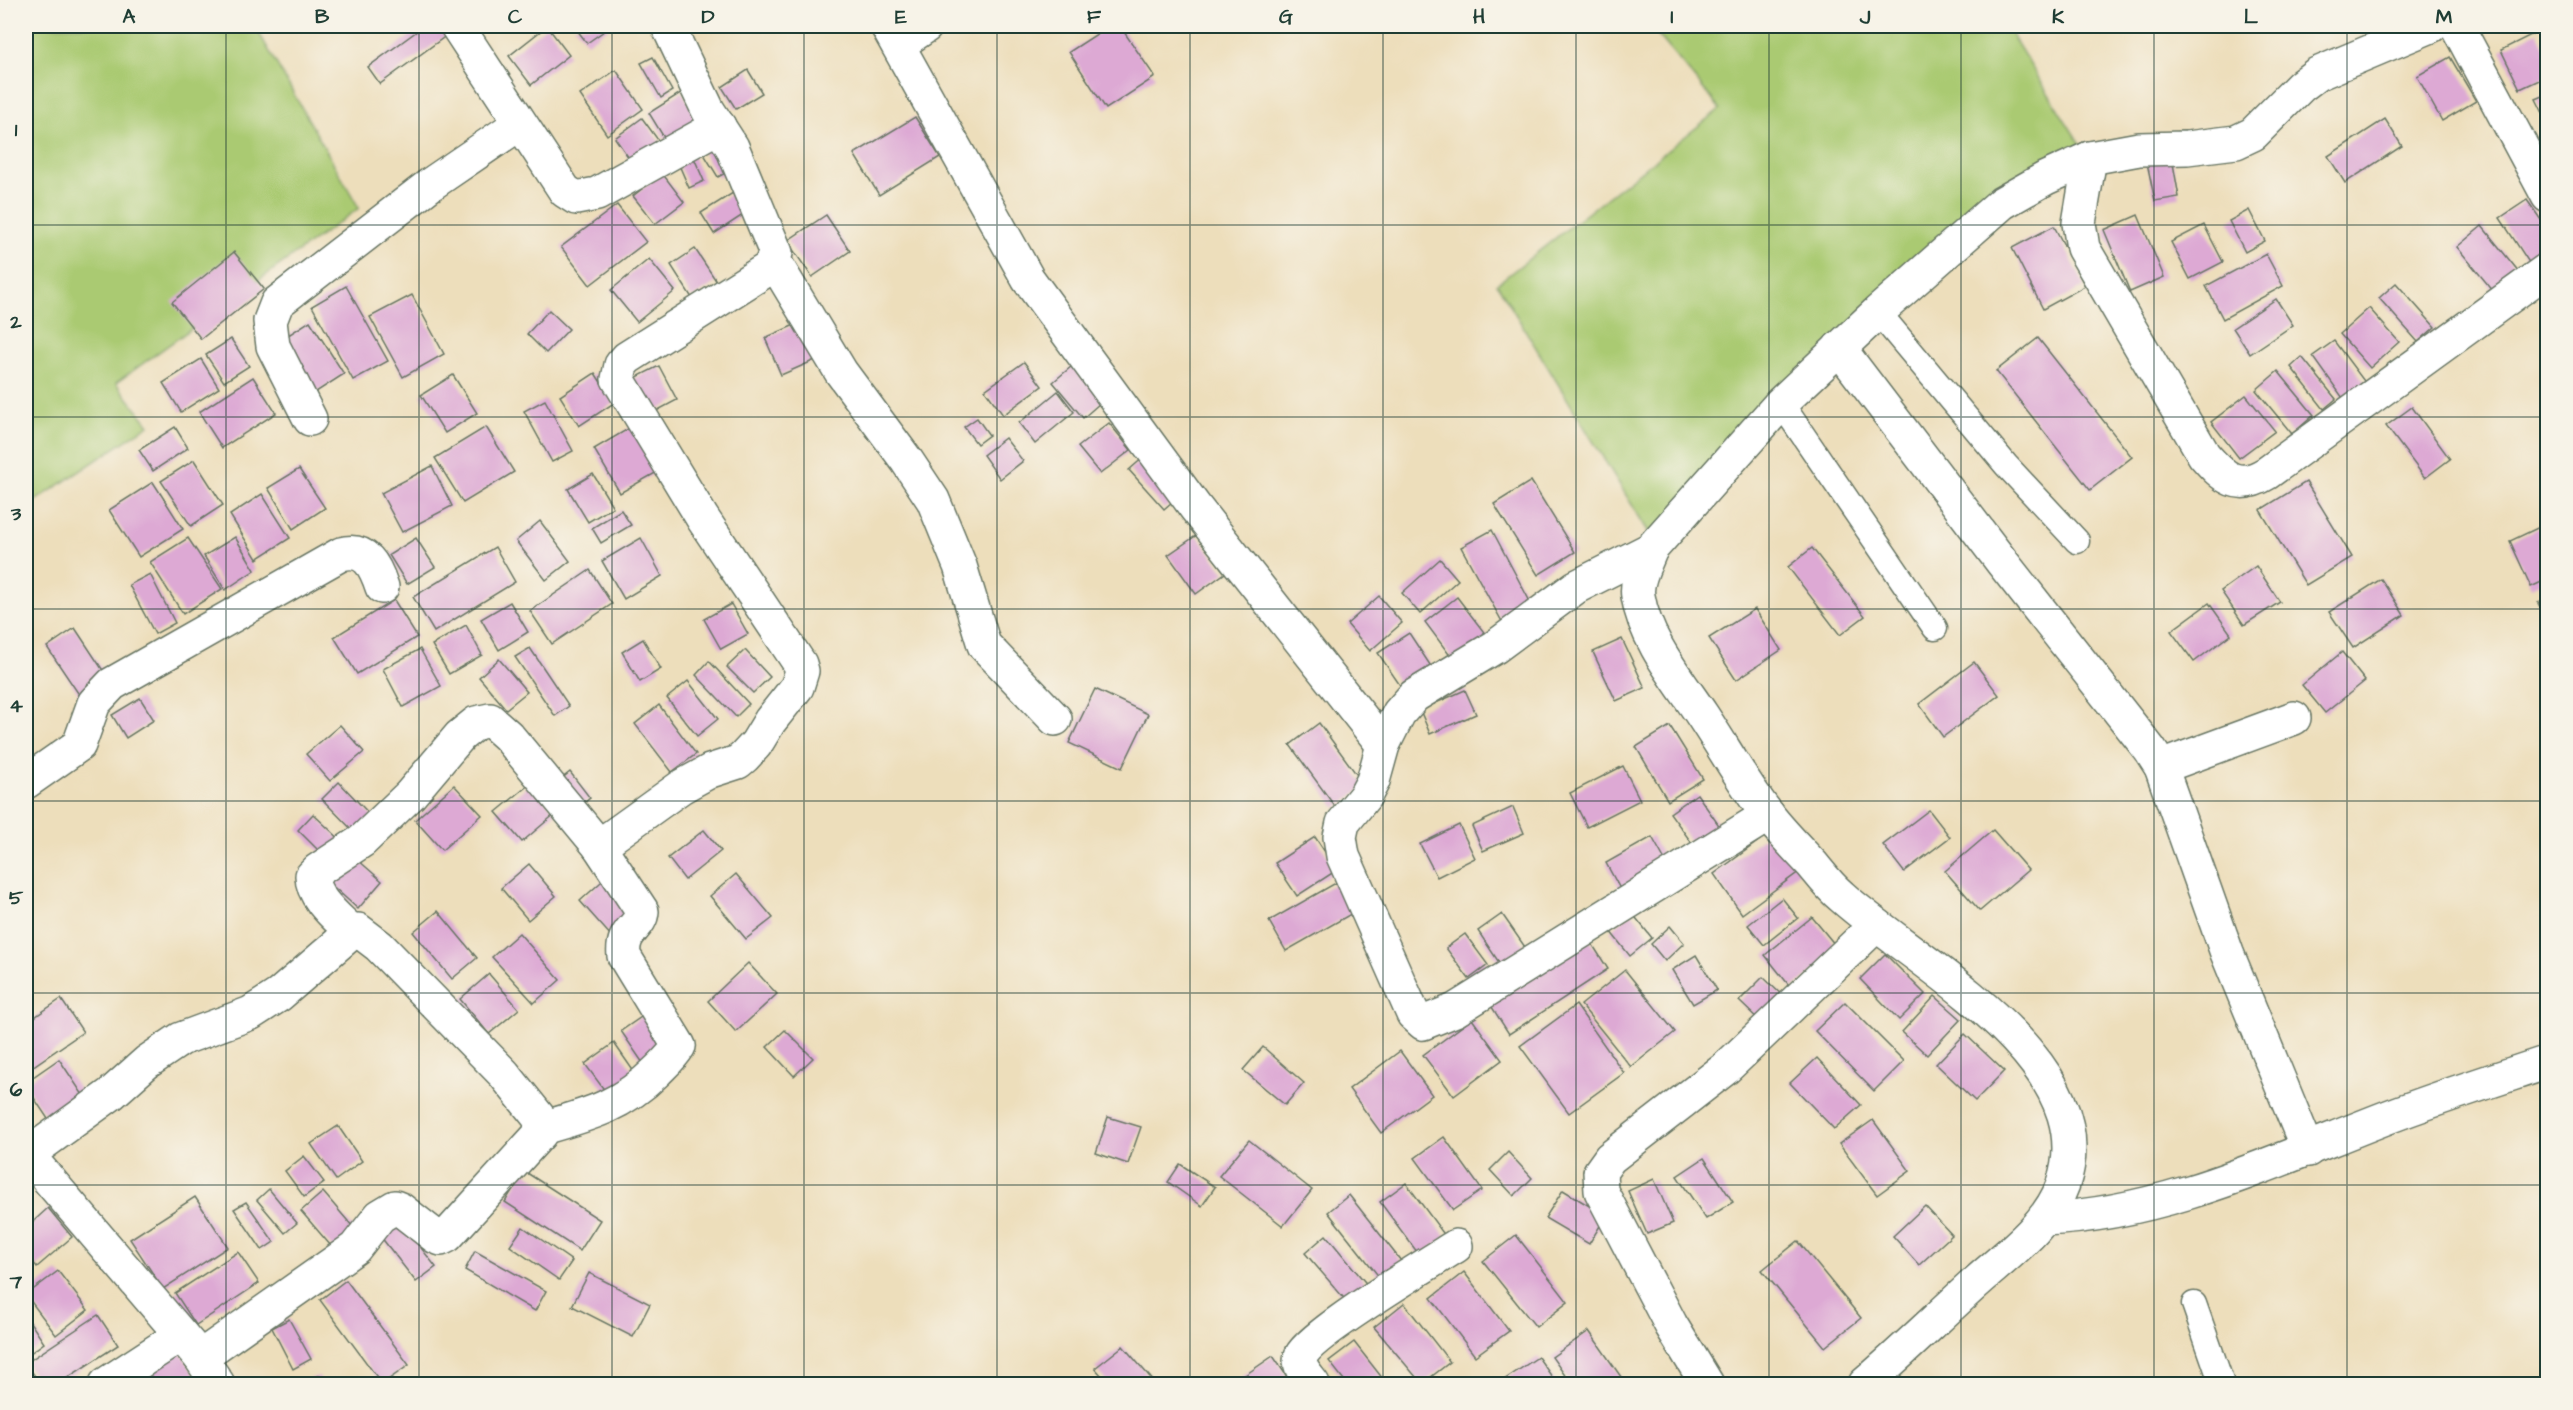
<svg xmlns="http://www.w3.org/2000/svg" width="2573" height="1410" font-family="'Architects Daughter',sans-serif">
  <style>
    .green { fill: #aaca72; stroke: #648453; stroke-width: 1.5 }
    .building { fill: #dda9d4 }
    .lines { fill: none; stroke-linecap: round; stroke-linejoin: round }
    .service-casing { stroke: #677563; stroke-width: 27 }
    .minor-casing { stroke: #677563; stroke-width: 36 }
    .service { stroke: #fff; stroke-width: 24 }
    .minor { stroke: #fff; stroke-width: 33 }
    .grid { fill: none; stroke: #1f3d34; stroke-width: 1.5; stroke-opacity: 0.55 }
    .neatline { fill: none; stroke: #1f3d34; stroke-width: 2 }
    .grid-label { font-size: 20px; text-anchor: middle; font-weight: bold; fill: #1f3d34 }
  </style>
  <rect width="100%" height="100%" fill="#f7f3e8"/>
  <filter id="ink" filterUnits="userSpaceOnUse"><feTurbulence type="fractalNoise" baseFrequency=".0167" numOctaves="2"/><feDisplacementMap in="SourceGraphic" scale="12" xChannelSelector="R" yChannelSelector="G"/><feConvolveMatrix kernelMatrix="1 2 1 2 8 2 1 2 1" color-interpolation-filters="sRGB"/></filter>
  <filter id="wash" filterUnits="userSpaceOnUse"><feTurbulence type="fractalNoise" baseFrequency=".008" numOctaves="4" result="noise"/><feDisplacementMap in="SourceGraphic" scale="24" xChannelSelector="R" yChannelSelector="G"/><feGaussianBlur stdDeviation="1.35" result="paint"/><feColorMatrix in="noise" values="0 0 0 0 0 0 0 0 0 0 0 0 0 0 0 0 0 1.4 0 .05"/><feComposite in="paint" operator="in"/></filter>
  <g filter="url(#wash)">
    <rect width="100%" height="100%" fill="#eddebb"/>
    <!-- green -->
    <g class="green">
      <polygon points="26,26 255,26 359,208 116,383 149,425 26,507"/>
      <polygon points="1661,26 2006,26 2082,147 1651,536 1497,284 1720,109 1654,30"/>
    </g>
    <g id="blocks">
      <!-- building -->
      <g class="building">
        <polygon points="424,26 440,26 447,35 380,84 368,67"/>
        <polygon points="547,26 569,55 531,85 509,56"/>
        <polygon points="574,26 611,26 587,43"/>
        <polygon points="1109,26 1120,26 1155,77 1106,109 1069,52"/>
        <polygon points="2537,32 2548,54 2548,76 2520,89 2501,50"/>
        <polygon points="653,57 672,91 661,98 641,63"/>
        <polygon points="2450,57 2476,101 2442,121 2417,76"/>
        <polygon points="616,70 643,109 607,135 580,95"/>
        <polygon points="748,70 762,93 736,109 722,87"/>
        <polygon points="682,92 704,128 671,149 649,113"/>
        <polygon points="2548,94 2548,123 2536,99"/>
        <polygon points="915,117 940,157 879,195 854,154"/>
        <polygon points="642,118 661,144 633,164 615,138"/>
        <polygon points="2385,119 2402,146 2345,183 2328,156"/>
        <polygon points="711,138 731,170 718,177 699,146"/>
        <polygon points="691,151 704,181 689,188 676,158"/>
        <polygon points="2172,158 2179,197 2155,201 2147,163"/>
        <polygon points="662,173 684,202 655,224 633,196"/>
        <polygon points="736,191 749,211 714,234 701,213"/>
        <polygon points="2527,200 2548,230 2548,252 2530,264 2500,218"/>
        <polygon points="617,205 646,242 590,285 561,247"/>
        <polygon points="2249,210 2265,241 2245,252 2229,221"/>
        <polygon points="826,215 850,251 812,277 787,241"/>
        <polygon points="2138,215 2164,277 2130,292 2104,230"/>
        <polygon points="2204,225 2223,262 2190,279 2171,242"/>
        <polygon points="2054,226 2085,286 2043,309 2012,248"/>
        <polygon points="2482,226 2519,272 2494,292 2457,247"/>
        <polygon points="695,249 717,282 692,298 671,265"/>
        <polygon points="234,252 264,289 201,339 172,302"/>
        <polygon points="2266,254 2283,286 2223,319 2206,286"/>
        <polygon points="649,259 675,291 637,322 611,290"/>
        <polygon points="2396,283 2435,327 2418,342 2379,298"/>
        <polygon points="346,286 388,361 353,380 312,306"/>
        <polygon points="412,295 444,354 403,377 370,317"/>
        <polygon points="2276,299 2293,325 2250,354 2233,328"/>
        <polygon points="2369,308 2399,342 2370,368 2340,334"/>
        <polygon points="549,310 569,329 546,353 527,334"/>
        <polygon points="806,320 822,357 781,375 765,338"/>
        <polygon points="310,321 344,374 313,394 279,341"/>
        <polygon points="2038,338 2132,457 2090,490 1996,371"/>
        <polygon points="231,339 249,366 224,382 206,355"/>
        <polygon points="2334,341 2367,385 2345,401 2313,356"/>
        <polygon points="2302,357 2336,399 2324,409 2291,367"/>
        <polygon points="201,359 219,388 181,412 163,383"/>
        <polygon points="1078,361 1108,396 1083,418 1053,382"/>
        <polygon points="1024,362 1042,386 1003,415 985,390"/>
        <polygon points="659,366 677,400 647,416 629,381"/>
        <polygon points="2278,371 2314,415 2292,434 2256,390"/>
        <polygon points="595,373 614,403 579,426 560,396"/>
        <polygon points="453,375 477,413 445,433 421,395"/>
        <polygon points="253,377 276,413 222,448 199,412"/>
        <polygon points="1058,391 1074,412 1035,444 1019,423"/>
        <polygon points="2246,395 2275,431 2239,458 2211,422"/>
        <polygon points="545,400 573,451 552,462 524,411"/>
        <polygon points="2412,407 2450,459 2425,478 2386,426"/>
        <polygon points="977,418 989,435 977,444 964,427"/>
        <polygon points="1109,423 1131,450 1100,474 1078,447"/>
        <polygon points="633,426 659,471 620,493 594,449"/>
        <polygon points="175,427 188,448 153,471 139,450"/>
        <polygon points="486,427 514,472 463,503 435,458"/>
        <polygon points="1005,438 1023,461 1000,479 983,455"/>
        <polygon points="1145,456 1180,495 1164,509 1129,470"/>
        <polygon points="194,460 223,505 191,526 161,481"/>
        <polygon points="432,466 452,506 402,532 381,493"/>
        <polygon points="299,469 325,508 293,529 268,488"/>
        <polygon points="593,474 613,507 588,522 568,489"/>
        <polygon points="1531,481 1575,552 1538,575 1494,504"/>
        <polygon points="153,482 183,529 139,557 109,510"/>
        <polygon points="2306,482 2352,557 2306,585 2260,510"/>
        <polygon points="262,494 290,538 257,559 230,515"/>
        <polygon points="621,510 631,525 601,543 592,528"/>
        <polygon points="540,521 570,561 546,580 516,541"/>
        <polygon points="2548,523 2548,579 2531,587 2510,541"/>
        <polygon points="1492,530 1535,611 1505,627 1461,547"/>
        <polygon points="1197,535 1225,573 1196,594 1168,555"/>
        <polygon points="235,537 255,570 225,590 204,556"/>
        <polygon points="188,538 222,589 183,614 150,562"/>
        <polygon points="416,538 435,567 407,584 389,555"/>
        <polygon points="641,538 662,576 624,599 602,561"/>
        <polygon points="495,547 515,582 434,632 413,597"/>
        <polygon points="1812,548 1865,616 1840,635 1788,567"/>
        <polygon points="1440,559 1458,580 1420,614 1402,593"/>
        <polygon points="2256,566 2280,602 2244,625 2221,591"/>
        <polygon points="590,570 612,604 552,644 530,611"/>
        <polygon points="150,574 175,623 155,634 129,585"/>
        <polygon points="2381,579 2404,615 2353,648 2329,612"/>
        <polygon points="1379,596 1402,623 1370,651 1347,624"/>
        <polygon points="1457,597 1490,640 1457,665 1425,622"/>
        <polygon points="2548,598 2548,623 2538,603"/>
        <polygon points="394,600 417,637 357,674 334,637"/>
        <polygon points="510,602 528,632 499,650 481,619"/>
        <polygon points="2209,603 2231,634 2194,662 2171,631"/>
        <polygon points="731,604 748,634 721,649 704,619"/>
        <polygon points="1755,609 1781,650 1736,680 1709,638"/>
        <polygon points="466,625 482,655 449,674 432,645"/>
        <polygon points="75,628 110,681 82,699 47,647"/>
        <polygon points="1409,633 1438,677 1408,697 1378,653"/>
        <polygon points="643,639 661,669 640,682 622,652"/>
        <polygon points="1622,639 1645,688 1616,701 1593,652"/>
        <polygon points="530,648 569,706 555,716 515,657"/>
        <polygon points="420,649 441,686 403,707 383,669"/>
        <polygon points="745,650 770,677 753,693 727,667"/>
        <polygon points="2342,652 2365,681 2325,713 2302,685"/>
        <polygon points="499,659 527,692 506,709 479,677"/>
        <polygon points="709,661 749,704 736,717 696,675"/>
        <polygon points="1974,662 1999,695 1943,737 1919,704"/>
        <polygon points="688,681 718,719 697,736 667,698"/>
        <polygon points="1095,689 1148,714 1122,768 1069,743"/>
        <polygon points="1465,690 1476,714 1430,734 1420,710"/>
        <polygon points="140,698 154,720 126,738 112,715"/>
        <polygon points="659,705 696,754 672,772 635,724"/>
        <polygon points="1319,723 1365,786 1336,808 1290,745"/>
        <polygon points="340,725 364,752 330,781 306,754"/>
        <polygon points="1670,726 1703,779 1668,801 1636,747"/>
        <polygon points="1623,766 1640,800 1587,827 1570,793"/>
        <polygon points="570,772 590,798 575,810 555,784"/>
        <polygon points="339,782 378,823 361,839 322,799"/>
        <polygon points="531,783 556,813 522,842 496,812"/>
        <polygon points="454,785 482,815 442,850 415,820"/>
        <polygon points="1697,794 1725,834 1699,853 1670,813"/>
        <polygon points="1513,807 1524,833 1483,851 1472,826"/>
        <polygon points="1929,810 1950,837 1904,872 1883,845"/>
        <polygon points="313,814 345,844 329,861 298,830"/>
        <polygon points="1459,825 1475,858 1437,877 1420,844"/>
        <polygon points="704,830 721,851 685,880 668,858"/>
        <polygon points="1993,830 2028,870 1980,911 1945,871"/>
        <polygon points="1771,832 1800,871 1742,914 1714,874"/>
        <polygon points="1315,837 1337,870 1297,896 1275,863"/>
        <polygon points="1652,837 1671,871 1625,898 1606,863"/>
        <polygon points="350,853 382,881 358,909 326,880"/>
        <polygon points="529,864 556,896 528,920 501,888"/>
        <polygon points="611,873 639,911 612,937 580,901"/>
        <polygon points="736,874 773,918 746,939 710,896"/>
        <polygon points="1341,880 1358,910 1286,951 1269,921"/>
        <polygon points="1782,898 1798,918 1764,945 1748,925"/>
        <polygon points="438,911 477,958 452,979 413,932"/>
        <polygon points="1632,913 1652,938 1630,956 1610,931"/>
        <polygon points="1502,914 1525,947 1500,964 1478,931"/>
        <polygon points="1812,917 1840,951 1792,989 1765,955"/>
        <polygon points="1670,926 1684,943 1665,961 1651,944"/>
        <polygon points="519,933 560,980 534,1003 492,957"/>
        <polygon points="1465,934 1488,965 1469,979 1446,948"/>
        <polygon points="1589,939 1608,969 1509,1034 1490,1004"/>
        <polygon points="1885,954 1925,994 1899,1020 1860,979"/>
        <polygon points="1696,955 1717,990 1693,1004 1672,970"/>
        <polygon points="748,963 777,994 736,1032 708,1001"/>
        <polygon points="1625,970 1675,1032 1631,1067 1581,1005"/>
        <polygon points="489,974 519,1009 489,1034 460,999"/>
        <polygon points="1763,977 1786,999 1762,1023 1739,1001"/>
        <polygon points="1935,996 1961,1019 1927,1055 1902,1032"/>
        <polygon points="61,999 83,1032 26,1071 26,1023"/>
        <polygon points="1845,1002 1904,1061 1874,1091 1815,1031"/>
        <polygon points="1576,1005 1624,1073 1569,1113 1520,1046"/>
        <polygon points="647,1013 673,1051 647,1069 621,1031"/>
        <polygon points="1472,1019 1502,1060 1454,1096 1423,1055"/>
        <polygon points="785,1030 813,1058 794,1076 767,1047"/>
        <polygon points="1965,1034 2004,1071 1975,1101 1936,1064"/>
        <polygon points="614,1043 639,1079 611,1099 585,1064"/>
        <polygon points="1263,1047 1304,1083 1285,1105 1243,1070"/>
        <polygon points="1400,1051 1432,1095 1381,1133 1349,1089"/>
        <polygon points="1817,1058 1861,1105 1834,1129 1790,1083"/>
        <polygon points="59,1059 83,1095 48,1119 26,1086 26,1082"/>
        <polygon points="1108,1117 1141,1127 1128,1164 1096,1153"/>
        <polygon points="1873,1120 1910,1171 1877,1195 1839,1144"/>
        <polygon points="338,1126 362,1161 336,1180 311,1144"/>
        <polygon points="1444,1137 1482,1190 1453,1210 1415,1158"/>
        <polygon points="1249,1140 1312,1190 1283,1226 1219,1176"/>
        <polygon points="1508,1152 1532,1178 1514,1196 1490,1170"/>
        <polygon points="304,1156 324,1182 304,1197 285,1171"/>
        <polygon points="1704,1158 1733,1202 1706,1219 1677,1176"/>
        <polygon points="1180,1164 1215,1187 1202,1206 1168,1182"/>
        <polygon points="524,1171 600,1220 580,1251 505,1202"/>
        <polygon points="1654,1179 1673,1223 1647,1234 1628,1191"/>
        <polygon points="1406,1183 1446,1237 1420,1256 1380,1202"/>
        <polygon points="269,1189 297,1223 285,1233 257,1200"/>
        <polygon points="1563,1190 1606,1216 1589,1244 1545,1218"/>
        <polygon points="323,1192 359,1234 337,1253 301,1211"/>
        <polygon points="1349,1195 1401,1261 1380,1278 1328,1212"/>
        <polygon points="195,1197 228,1247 163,1289 130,1239"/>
        <polygon points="246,1202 274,1242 262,1250 234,1209"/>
        <polygon points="1925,1206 1952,1235 1919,1265 1893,1236"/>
        <polygon points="48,1208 72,1237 37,1267 26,1254 26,1228"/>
        <polygon points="400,1221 436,1267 416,1282 381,1237"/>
        <polygon points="523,1227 572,1261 559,1280 510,1246"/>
        <polygon points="1326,1235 1369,1287 1349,1304 1305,1253"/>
        <polygon points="1516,1235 1568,1302 1536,1327 1483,1261"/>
        <polygon points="1798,1241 1861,1318 1825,1347 1762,1270"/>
        <polygon points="475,1251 546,1291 535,1311 465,1270"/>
        <polygon points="238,1252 259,1283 196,1325 175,1293"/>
        <polygon points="58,1271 88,1310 56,1335 26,1295"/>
        <polygon points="1464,1272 1509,1331 1475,1356 1431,1298"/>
        <polygon points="589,1273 650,1304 633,1337 572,1306"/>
        <polygon points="346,1280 409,1365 382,1384 320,1300"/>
        <polygon points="1404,1303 1450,1362 1422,1384 1374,1327"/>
        <polygon points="98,1315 118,1345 58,1384 40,1384 26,1363"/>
        <polygon points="26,1316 44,1343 26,1356"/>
        <polygon points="289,1319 311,1359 293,1369 272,1328"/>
        <polygon points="1589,1331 1626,1384 1571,1384 1552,1357"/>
        <polygon points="1354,1342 1387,1384 1347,1384 1329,1361"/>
        <polygon points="174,1343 201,1384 152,1384 140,1365"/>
        <polygon points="1123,1346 1156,1384 1109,1384 1095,1368"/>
        <polygon points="1273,1356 1292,1384 1232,1384"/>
        <polygon points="1538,1357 1557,1384 1498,1384"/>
        <polygon points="319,1376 322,1384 295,1384"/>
      </g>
    </g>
  </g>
  <g filter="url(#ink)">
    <use href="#blocks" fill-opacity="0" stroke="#677563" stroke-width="1.5"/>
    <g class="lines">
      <!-- service casing -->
      <g class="service-casing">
        <g id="service">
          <polyline points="1878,312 2006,465 2077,541"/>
          <polyline points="1781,403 1935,628"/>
          <polyline points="2194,1304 2222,1384"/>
        </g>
      </g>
      <!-- minor casing -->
      <g class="minor-casing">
        <g id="minor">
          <polyline points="457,26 565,191 576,198 597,194 719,126"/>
          <polyline points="887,26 1028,279 1195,507 1383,745"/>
          <polyline points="2457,26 2548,196"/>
          <polyline points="898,45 926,26"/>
          <path d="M2090,158L2079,223L2083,248L2204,455C2224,478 2238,491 2267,473L2548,269"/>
          <polyline points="774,261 841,372 907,461 933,500 960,566 984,645 1055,719"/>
          <polyline points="1839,348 2002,562 2150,750 2161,767 2227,953 2308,1150"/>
          <polyline points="310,419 273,346 270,321 277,303 431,184 519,124"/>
          <polyline points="1651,549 1576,587 1495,647 1414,696 1399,713 1383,745 1373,781 1365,796 1343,823 1340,837 1343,856 1413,1014 1423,1023 1455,1010 1768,815"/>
          <polyline points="2161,767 2294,718"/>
          <path d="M26,782L79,745L94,703L112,684L341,554C366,547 375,566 382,587"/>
          <polyline points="599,846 681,787 710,771 738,762 744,757 756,744 770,721 797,687 802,671 800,664 703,519 618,379 621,365 627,358 769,268 776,253 732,147 708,110 668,26"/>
          <path d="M352,932C338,918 312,898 312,876L318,870L362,841L410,795L460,736L476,723L490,720L508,736L599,846L642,911C641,929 621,929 624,956L679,1046C673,1056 665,1063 657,1071C622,1106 588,1115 542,1128"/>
          <polyline points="26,1153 200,1357 218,1384"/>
          <polyline points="27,1155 111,1094 147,1062 181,1039 251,1013 279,995 352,932 358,930 379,946 504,1074 541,1120 540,1134 447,1236 441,1239 436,1237 400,1209 395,1207 380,1216 355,1248 200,1357"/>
          <path d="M2044,1219C2165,1214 2276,1160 2388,1117C2440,1097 2494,1080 2548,1062"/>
          <polyline points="106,1384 181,1335"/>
          <path d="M1313,1384C1307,1376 1297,1366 1301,1356C1310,1335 1429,1263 1456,1246"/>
          <polyline points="1707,1384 1671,1325 1601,1191 1600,1172 1610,1158 1726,1068 1876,925"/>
          <path d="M1865,1384C1901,1353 1935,1320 1970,1288C2002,1258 2048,1228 2063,1184C2105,1060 1916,964 1841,896C1830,887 1821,875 1812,864C1797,848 1781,832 1768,815C1744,784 1724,748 1702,715C1678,679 1645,640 1638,596C1635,581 1646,563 1651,549L1781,403L1878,312L2002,203L2046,178L2090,158L2139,149L2187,148L2236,142L2253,134L2301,86L2317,74L2431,26"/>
        </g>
      </g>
      <!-- service -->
      <use href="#service" class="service"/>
      <!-- minor -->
      <use href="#minor" class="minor"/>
    </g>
  </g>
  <!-- grid -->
  <path class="grid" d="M226,26V1384M419,26V1384M612,26V1384M804,26V1384M997,26V1384M1190,26V1384M1383,26V1384M1576,26V1384M1769,26V1384M1961,26V1384M2154,26V1384M2347,26V1384M26,225H2548M26,417H2548M26,609H2548M26,801H2548M26,993H2548M26,1185H2548"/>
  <!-- margin -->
  <rect width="2573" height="1410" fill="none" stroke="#f7f3e8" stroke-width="66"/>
  <rect x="33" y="33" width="2507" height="1344" class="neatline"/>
  <g class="grid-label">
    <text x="129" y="23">A</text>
    <text x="322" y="23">B</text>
    <text x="515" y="23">C</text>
    <text x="708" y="23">D</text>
    <text x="901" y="23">E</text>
    <text x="1094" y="23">F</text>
    <text x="1286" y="23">G</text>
    <text x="1479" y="23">H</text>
    <text x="1672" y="23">I</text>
    <text x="1865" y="23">J</text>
    <text x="2058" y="23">K</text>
    <text x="2251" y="23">L</text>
    <text x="2444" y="23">M</text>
    <text x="16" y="136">1</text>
    <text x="16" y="328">2</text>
    <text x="16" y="520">3</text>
    <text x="16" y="712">4</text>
    <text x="16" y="904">5</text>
    <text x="16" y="1096">6</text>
    <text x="16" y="1288">7</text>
  </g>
</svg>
